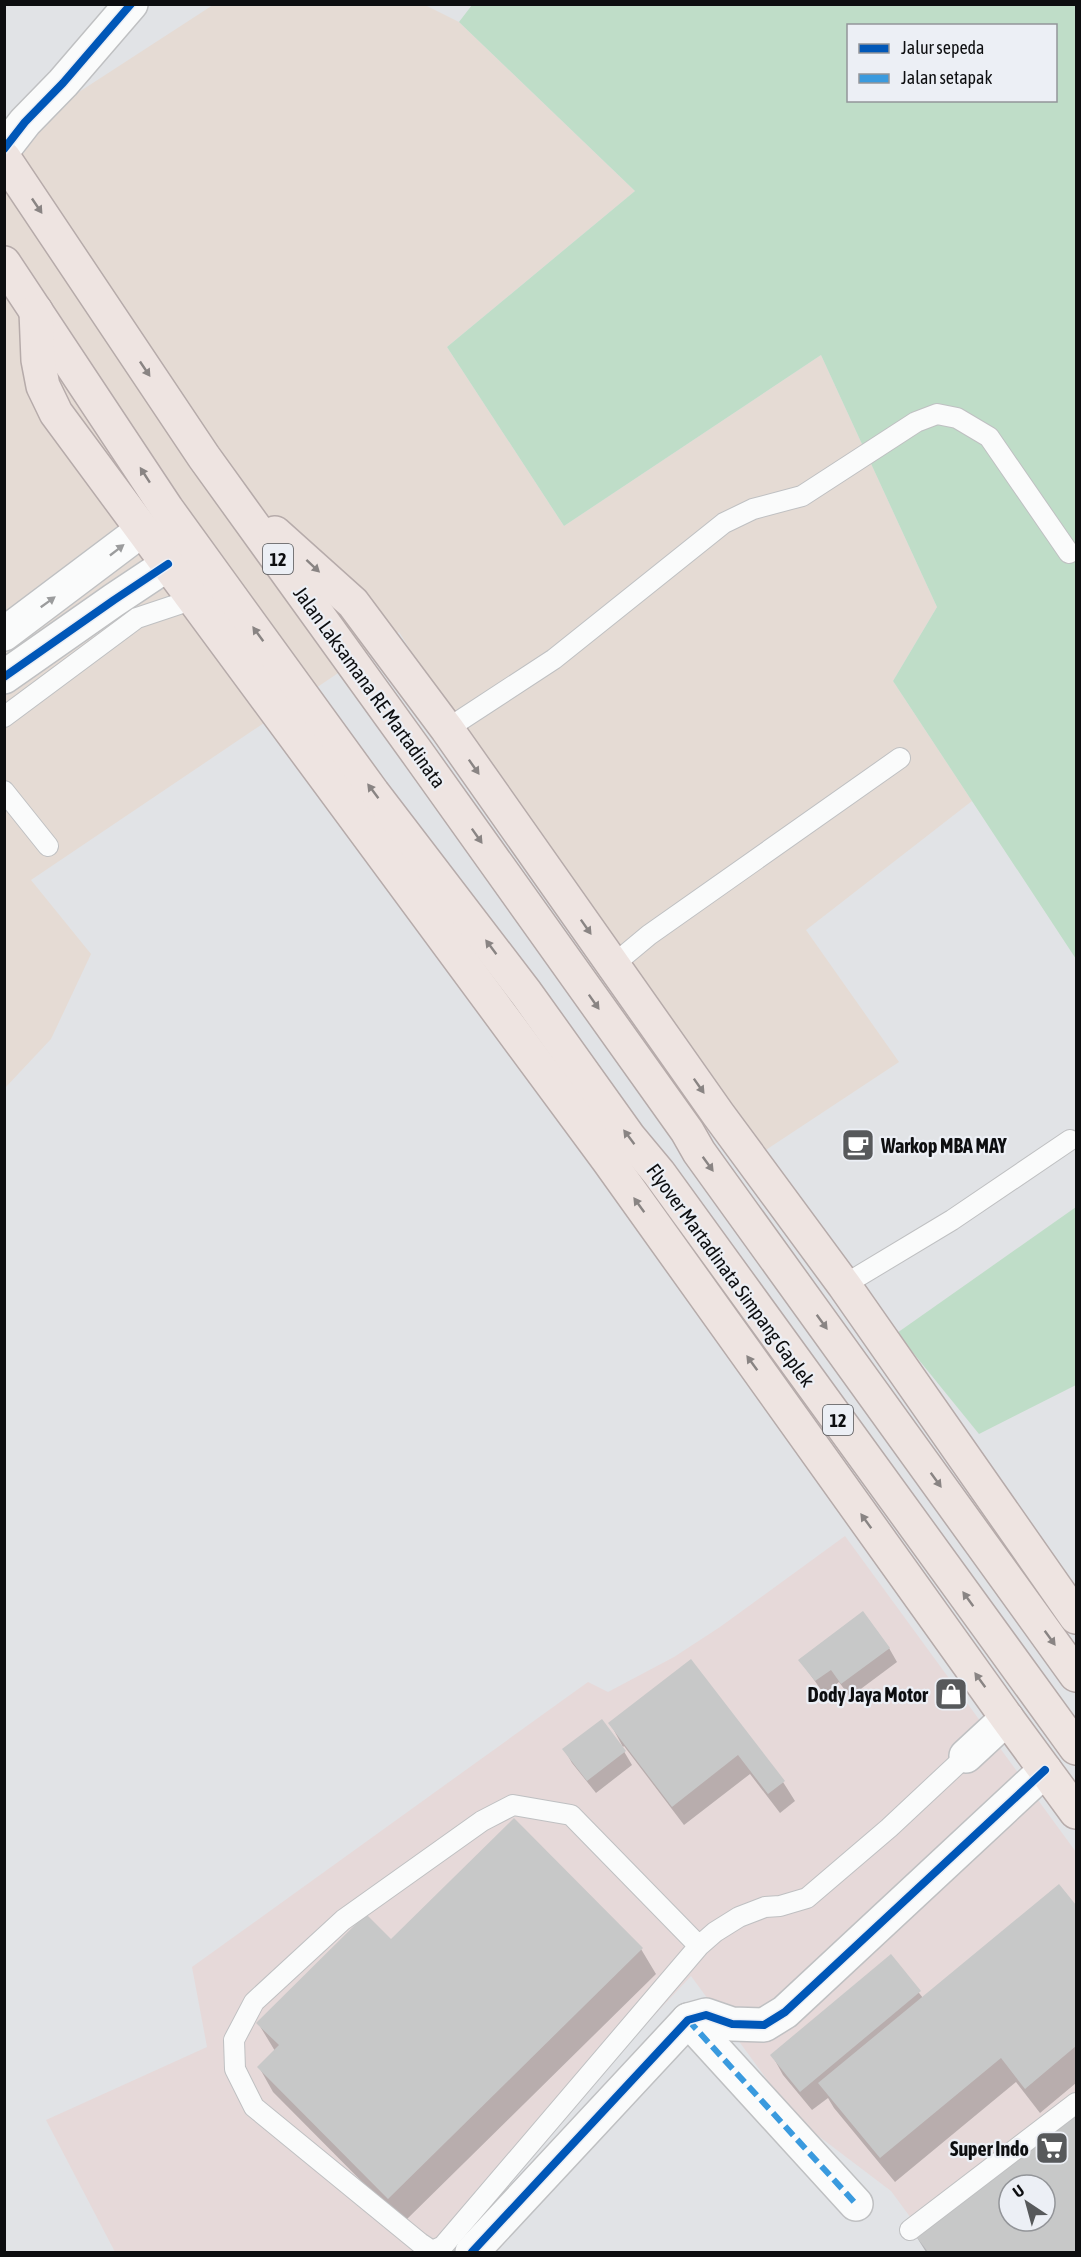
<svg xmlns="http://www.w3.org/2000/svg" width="1081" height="2257" font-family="'Asap Condensed',sans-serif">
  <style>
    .commercial { fill: #e5dbd4 }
    .industrial { fill: #e6d9d9; fill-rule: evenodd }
    .green { fill: #bfddc8; fill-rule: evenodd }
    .shadow { fill: #0003; fill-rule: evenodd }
    .building { fill: #c7c8c8; fill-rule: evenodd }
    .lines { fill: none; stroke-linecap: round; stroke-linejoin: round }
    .lane-casing { stroke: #bfc0c2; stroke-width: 22 }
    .street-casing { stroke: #bfc0c2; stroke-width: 36 }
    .highway-casing { stroke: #b6abaa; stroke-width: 36 }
    .lane { stroke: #fafbfb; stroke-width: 20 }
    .street { stroke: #fafbfb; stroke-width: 33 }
    .highway { stroke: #eee4e1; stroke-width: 33 }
    .quiet { stroke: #3a9ade; stroke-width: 6; stroke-dasharray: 12 6; stroke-linecap: butt }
    .cycleway-casing { stroke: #eceff5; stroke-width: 11 }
    .cycleway { stroke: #0057b8; stroke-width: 8 }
    .oneway { fill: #898483 }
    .oneway2 { fill: #9b9c9d }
    .labels { text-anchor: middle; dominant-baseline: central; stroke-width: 4.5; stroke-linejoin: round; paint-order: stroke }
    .shield { fill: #eceff5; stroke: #505255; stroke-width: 1.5 }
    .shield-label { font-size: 18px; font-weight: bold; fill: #0d0e10 }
    .street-label { font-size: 20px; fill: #0d0e10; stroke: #eceff5 }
    .poi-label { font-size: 20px; font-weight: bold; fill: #0d0e10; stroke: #eceff5; text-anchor: end }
  </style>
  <rect width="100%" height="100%" fill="#e1e3e6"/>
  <!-- commercial -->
  <polygon class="commercial" points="213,5 425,5 459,22 635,191 447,347 564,526 821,355 937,607 893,681 972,801 806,930 899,1062 737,1169 399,632 31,880 91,954 51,1039 5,1088 5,140"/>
  <!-- industrial -->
  <path class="industrial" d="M845,1536L1076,1852V2252H936L891,2191L796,2119L691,1976L503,2177L449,2252H115L46,2120L207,2047L192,1967L588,1682L608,1692L674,1657L720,1627ZM1009,2185H1045V2221H1009Z"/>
  <!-- green -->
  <g class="green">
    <path d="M472,5H1076V959L893,681L937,607L821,355L564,526L447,347L635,191L459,22ZM848,26H1056V100H848Z"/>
    <polygon points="1076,1207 1076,1385 979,1434 897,1333"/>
  </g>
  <!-- shadow -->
  <g class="shadow">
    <polygon points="889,1648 897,1662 850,1697 839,1682 824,1694 800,1660"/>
    <polygon points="691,1661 783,1782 795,1801 780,1813 750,1774 684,1825 624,1746 622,1748 632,1765 596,1793 572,1763 564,1749 623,1747 610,1723"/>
    <polygon points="1058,1886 1076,1907 1076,2083 1040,2113 1016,2082 895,2182 834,2108 828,2098 812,2110 783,2075 772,2055 891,1957 923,1998"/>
    <polygon points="391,1941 641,1949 656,1974 403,2223 273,2092 259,2067 275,2051 258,2023"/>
    <path d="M1076,2114V2252H926L916,2236ZM1009,2185H1045V2221H1009Z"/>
  </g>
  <!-- building -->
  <g class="building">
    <polygon points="863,1611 890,1648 841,1684 831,1670 815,1681 798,1660"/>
    <polygon points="691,1659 785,1781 768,1794 738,1755 672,1807 608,1723"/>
    <polygon points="602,1719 626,1751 587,1781 562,1749"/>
    <polygon points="514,1818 643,1948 388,2199 257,2067 279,2045 256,2023 366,1914 391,1939"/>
    <polygon points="1059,1884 1076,1905 1076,2046 1025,2089 1001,2058 880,2158 818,2083"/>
    <polygon points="891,1954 921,1991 800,2092 770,2055"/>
    <path d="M1076,2112V2252H928L915,2235ZM1009,2185H1045V2221H1009Z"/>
  </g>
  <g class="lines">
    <!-- lane casing -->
    <g class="lane-casing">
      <g id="lane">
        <polyline points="4,717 137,618 194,599"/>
        <polyline points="447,729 554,659 724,523 753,509 802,496 916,422 937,414 957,418 989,437 1069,553"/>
        <polyline points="4,791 48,846"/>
        <polyline points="613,965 649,935 900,758"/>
        <polyline points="844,1285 952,1220 1070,1140"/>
        <polyline points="699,1946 571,1815 513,1805 482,1821 343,1920 254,2002 234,2040 235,2069 254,2107 420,2243 432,2251 443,2246 699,1946 715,1932 739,1917 765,1907 780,1906 807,1898 889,1828 966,1756"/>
        <polyline points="910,2230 1076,2103"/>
      </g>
    </g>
    <!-- street casing -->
    <g class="street-casing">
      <g id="street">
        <polyline points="4,149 25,122 63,83 131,4"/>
        <polyline points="4,634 142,530"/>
        <polyline points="4,677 114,600 168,564"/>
        <polyline points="966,1756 1007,1718"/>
        <polyline points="688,2020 856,2204"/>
        <polyline points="472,2252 688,2020 706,2015 732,2024 764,2025 785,2012 1045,1770"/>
      </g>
    </g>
    <!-- highway casing -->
    <g class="highway-casing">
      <g id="highway">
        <polyline points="4,158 204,457 421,758 687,1131 699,1152 1076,1675"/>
        <polyline points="4,263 167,509 222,585 373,793 526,993 629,1137 659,1173 1076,1748"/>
        <polyline points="36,311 38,360 43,386 56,413 608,1160 1007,1718 1076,1812"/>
        <polyline points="275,533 353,603 447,729 718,1114 844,1285 1076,1617"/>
      </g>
    </g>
    <!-- lane -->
    <use href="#lane" class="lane"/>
    <!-- street -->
    <use href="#street" class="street"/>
    <!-- highway -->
    <use href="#highway" class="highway"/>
    <!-- quiet -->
    <polyline class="quiet" points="688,2020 856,2204"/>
    <!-- cycleway casing -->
    <g class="cycleway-casing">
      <g id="cycleway">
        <polyline points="4,149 25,122 63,83 131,4"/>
        <polyline points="4,677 114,600 168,564"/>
        <polyline points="472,2252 688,2020 706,2015 732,2024 764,2025 785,2012 1045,1770"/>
      </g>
    </g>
    <!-- cycleway -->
    <use href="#cycleway" class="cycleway"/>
  </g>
  <!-- one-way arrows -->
  <defs><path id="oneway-solid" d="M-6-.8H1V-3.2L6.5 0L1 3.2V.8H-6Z" transform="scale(1.5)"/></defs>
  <g class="oneway">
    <use href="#oneway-solid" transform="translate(37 206) rotate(56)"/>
    <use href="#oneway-solid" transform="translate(145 369) rotate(56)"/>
    <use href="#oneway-solid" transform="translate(145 475) rotate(-123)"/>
    <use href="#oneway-solid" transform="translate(313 566) rotate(43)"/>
    <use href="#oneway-solid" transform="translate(258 634) rotate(-126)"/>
    <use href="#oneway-solid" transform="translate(474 767) rotate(55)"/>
    <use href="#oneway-solid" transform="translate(373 791) rotate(-127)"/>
    <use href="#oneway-solid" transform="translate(477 836) rotate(55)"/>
    <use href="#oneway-solid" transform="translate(586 927) rotate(55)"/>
    <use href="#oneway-solid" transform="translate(491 947) rotate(-127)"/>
    <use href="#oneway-solid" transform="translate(594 1002) rotate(55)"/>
    <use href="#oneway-solid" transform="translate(699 1086) rotate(55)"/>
    <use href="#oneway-solid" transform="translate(629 1137) rotate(-127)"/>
    <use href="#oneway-solid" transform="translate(708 1164) rotate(54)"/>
    <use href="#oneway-solid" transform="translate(639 1205) rotate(-126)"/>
    <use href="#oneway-solid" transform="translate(822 1322) rotate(54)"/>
    <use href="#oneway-solid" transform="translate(752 1363) rotate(-126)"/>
    <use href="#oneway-solid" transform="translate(936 1480) rotate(54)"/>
    <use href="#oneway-solid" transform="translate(866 1521) rotate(-126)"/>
    <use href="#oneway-solid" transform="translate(968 1599) rotate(-126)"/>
    <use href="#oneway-solid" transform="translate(1050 1638) rotate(54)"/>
    <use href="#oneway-solid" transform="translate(980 1680) rotate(-126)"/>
  </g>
  <g class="oneway2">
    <use href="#oneway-solid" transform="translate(117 550) rotate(-38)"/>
    <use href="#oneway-solid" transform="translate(48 602) rotate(-36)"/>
  </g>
  <!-- icons -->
  <defs>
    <g id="cafe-square" transform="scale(1.725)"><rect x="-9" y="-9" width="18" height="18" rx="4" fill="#57595b" stroke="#eceff5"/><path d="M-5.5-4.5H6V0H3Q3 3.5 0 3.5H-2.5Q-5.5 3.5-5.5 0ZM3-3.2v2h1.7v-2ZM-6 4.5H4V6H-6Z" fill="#fff"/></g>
    <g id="shop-square" transform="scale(1.725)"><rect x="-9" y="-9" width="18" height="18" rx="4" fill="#57595b" stroke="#eceff5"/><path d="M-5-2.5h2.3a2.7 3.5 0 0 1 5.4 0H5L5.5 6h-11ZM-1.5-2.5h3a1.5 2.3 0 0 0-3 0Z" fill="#fff"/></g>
    <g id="supermarket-square" transform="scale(1.725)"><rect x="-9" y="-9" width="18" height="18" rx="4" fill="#57595b" stroke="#eceff5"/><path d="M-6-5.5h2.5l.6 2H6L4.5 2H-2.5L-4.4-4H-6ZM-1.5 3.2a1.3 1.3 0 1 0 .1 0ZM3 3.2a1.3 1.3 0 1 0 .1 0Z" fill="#fff"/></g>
  </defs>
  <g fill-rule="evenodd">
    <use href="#cafe-square" x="858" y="1145"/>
    <use href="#shop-square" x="951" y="1694"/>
    <use href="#supermarket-square" x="1052" y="2148"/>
  </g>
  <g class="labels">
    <!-- shield labels -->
    <g class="shield">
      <rect x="263" y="544" width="30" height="30" rx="4.5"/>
      <rect x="823" y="1405" width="30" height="30" rx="4.5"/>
    </g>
    <g class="shield-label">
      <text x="278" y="559">12</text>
      <text x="838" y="1420">12</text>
    </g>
    <!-- street labels -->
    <g class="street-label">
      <text transform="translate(370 687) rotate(54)">Jalan Laksamana RE Martadinata</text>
      <text transform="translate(731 1275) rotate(54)">Flyover Martadinata Simpang Gaplek</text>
    </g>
    <!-- poi labels -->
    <g class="poi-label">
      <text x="881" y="1145" text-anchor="start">Warkop MBA MAY</text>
      <text x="928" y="1694">Dody Jaya Motor</text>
      <text x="1029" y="2148">Super Indo</text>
    </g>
  </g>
  <!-- border -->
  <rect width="1081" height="2257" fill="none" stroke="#0d0e10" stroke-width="12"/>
  <!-- legend -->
  <rect x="847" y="24" width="210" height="78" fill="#eceff5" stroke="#939599" stroke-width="1.5"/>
  <rect x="859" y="44" width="30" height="9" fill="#0057b8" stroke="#939599" stroke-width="1.5"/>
  <text x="901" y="54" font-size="18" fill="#0d0e10">Jalur sepeda</text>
  <rect x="859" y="74" width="30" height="9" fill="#3a9ade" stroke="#939599" stroke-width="1.5"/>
  <text x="901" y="84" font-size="18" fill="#0d0e10">Jalan setapak</text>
  <!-- north arrow -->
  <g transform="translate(1027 2203) rotate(324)"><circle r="28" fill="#eceff5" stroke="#939599" stroke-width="1.5"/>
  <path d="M0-4.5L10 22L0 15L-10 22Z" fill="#57595b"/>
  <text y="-9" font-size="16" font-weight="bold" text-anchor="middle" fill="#0d0e10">U</text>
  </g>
</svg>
